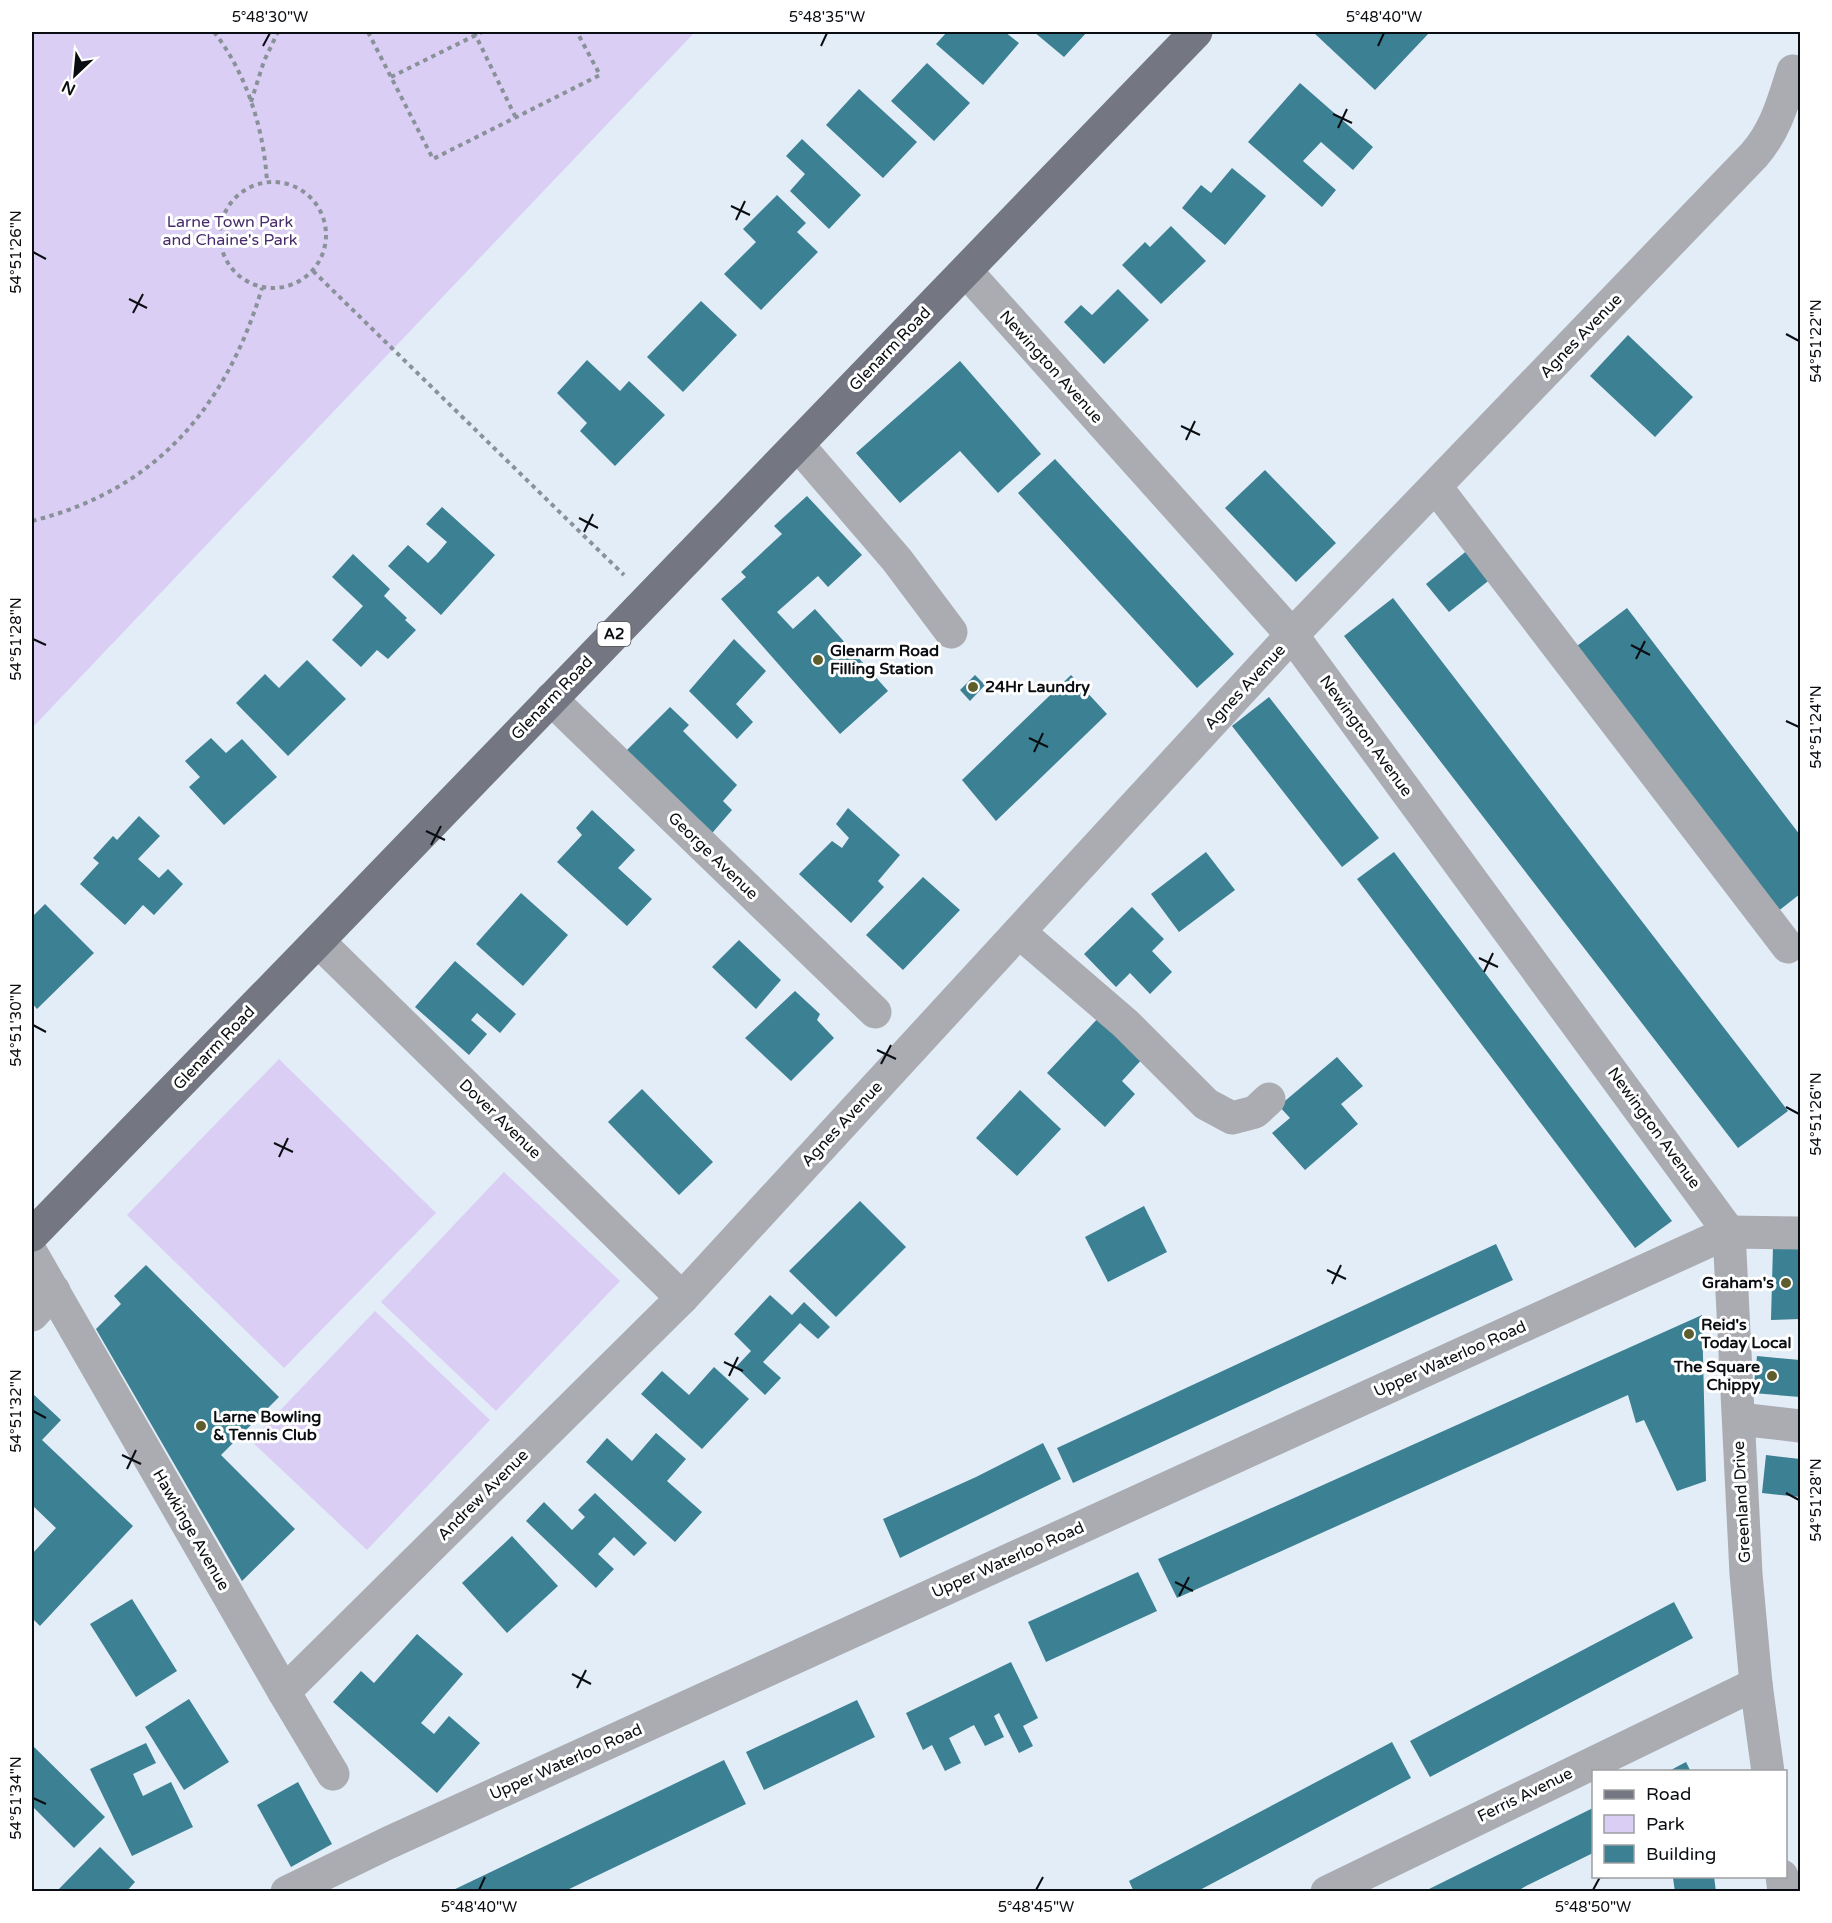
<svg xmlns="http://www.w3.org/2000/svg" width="1832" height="1923" font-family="'Varela Round',sans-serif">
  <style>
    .green { fill: #dbcef5 }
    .building { fill: #3b8093 }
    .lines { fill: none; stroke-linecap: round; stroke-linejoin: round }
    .path { stroke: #899199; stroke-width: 4; stroke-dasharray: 4.5 4.5; stroke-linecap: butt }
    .minor { stroke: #aaacb1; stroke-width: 33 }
    .major { stroke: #747781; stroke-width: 33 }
    .ticks { fill: none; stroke: #0a0d11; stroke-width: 2 }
    .poi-dot { fill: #5e5e2c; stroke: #fff; stroke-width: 2 }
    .labels { text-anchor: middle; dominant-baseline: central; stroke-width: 6; stroke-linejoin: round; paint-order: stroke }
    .shield { fill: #fff; stroke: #545658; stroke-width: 1.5 }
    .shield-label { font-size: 15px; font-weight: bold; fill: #0a0d11 }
    .park-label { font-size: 16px; fill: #472c6a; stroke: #fff }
    .street-label { font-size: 16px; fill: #0a0d11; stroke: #fff }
    .poi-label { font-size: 16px; font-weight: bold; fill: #0a0d11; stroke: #fff; text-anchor: start }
    .neatline { fill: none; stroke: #0a0d11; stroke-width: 2 }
    .ticks-label { font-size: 15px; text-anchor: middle; fill: #0a0d11 }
  </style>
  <rect width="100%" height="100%" fill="#e2edf7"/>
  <!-- green -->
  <g class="green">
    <polygon points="32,32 695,32 32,728"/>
    <polygon points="279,1059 436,1213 284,1368 127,1215"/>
    <polygon points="504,1172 620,1281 496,1411 381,1302"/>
    <polygon points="375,1311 490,1420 367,1550 251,1441"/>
  </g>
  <!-- building -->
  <g class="building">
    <polygon points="947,32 1005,32 1019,43 983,85 936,44"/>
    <polygon points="1034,32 1087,32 1064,57"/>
    <polygon points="1313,32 1430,32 1375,90"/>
    <polygon points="927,63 970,103 934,141 891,101"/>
    <polygon points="1300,83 1373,147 1353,170 1321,142 1303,161 1336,190 1322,207 1248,142"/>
    <polygon points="859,89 917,142 883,178 826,125"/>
    <polygon points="802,139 861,195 829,229 790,191 805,174 786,156"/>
    <polygon points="1232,168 1266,196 1225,245 1182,208 1201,185 1211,193"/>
    <polygon points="777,195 806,223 797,232 818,252 761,310 724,274 756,242 743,229"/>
    <polygon points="1171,226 1206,261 1161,304 1122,265 1145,242 1150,247"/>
    <polygon points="1118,289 1149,320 1104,364 1064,322 1081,305 1092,315"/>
    <polygon points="701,301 737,335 683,392 647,357"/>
    <polygon points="1628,335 1693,397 1655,437 1590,376"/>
    <polygon points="587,360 620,391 629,381 665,415 615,466 580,431 587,423 557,393"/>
    <polygon points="960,361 1041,454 998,493 960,451 900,503 856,453"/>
    <polygon points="1055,459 1234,654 1197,688 1018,493"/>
    <polygon points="1265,470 1336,543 1296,582 1225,508"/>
    <polygon points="807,496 862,555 828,587 818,576 777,612 793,629 815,609 888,691 840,734 721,599 746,577 741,572 782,534 774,526"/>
    <polygon points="442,507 495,555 441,615 388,566 408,545 428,563 436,555 447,542 426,524"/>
    <polygon points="1469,549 1492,578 1449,612 1426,584"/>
    <polygon points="353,554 390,589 384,596 407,618 405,620 416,630 388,659 377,650 361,667 332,640 363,606 332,577"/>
    <polygon points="1393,598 1788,1111 1738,1148 1344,636"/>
    <polygon points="1627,608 1800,835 1800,894 1772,916 1569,652"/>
    <polygon points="734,639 766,671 736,704 753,722 737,739 689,691"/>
    <polygon points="307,660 346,699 288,756 236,703 265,674 279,688"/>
    <polygon points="975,675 985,685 970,701 960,690"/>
    <polygon points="1071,675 1107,714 996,821 962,780"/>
    <polygon points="1269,697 1379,838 1342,867 1232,726"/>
    <polygon points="670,707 689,725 683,731 737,785 723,801 732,810 707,839 624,753"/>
    <polygon points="211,738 226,753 242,739 277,777 224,825 189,787 200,777 185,761"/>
    <polygon points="848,808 900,855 878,881 884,887 851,923 799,874 832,841 842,848 849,838 836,824"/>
    <polygon points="592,810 635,850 618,868 652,899 627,926 557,862 582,835 576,828"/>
    <polygon points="139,816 160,836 138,859 159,878 168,869 183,884 154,915 143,905 125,925 80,884 99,863 93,858 113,836 117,840"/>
    <polygon points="1206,852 1235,890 1179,932 1151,894"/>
    <polygon points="1394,852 1672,1221 1635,1248 1357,879"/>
    <polygon points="923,877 960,910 903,970 866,935"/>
    <polygon points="521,893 568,935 523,986 476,944"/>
    <polygon points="45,904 94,953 37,1009 32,1003 32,917"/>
    <polygon points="1132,907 1164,939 1152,951 1172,972 1150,994 1130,973 1116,987 1084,954"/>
    <polygon points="739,940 781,980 756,1009 712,967"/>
    <polygon points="455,961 516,1014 500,1033 477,1013 471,1020 487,1034 469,1055 415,1007"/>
    <polygon points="795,991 820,1014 817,1020 834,1038 791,1081 745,1038"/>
    <polygon points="1101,1015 1145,1056 1122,1081 1135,1094 1105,1127 1047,1073"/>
    <polygon points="1337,1057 1363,1086 1341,1104 1358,1124 1305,1170 1272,1133 1290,1118 1279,1106"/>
    <polygon points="642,1089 713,1162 679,1195 608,1122"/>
    <polygon points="1020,1090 1061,1129 1017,1176 976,1138"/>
    <polygon points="860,1201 906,1247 836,1317 789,1271"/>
    <polygon points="1144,1206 1167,1252 1108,1282 1085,1237"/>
    <polygon points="1496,1244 1513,1280 1073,1483 1057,1448"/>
    <polygon points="1800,1244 1800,1319 1771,1320 1773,1246"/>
    <polygon points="146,1265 279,1397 221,1455 295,1529 242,1581 96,1329 121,1304 114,1296"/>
    <polygon points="770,1295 792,1315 804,1302 830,1327 818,1339 800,1323 763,1362 781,1378 765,1395 736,1367 751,1351 734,1334"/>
    <polygon points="1702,1315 1706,1481 1677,1491 1644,1420 1636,1423 1628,1395 1177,1598 1158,1559"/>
    <polygon points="1757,1356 1800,1360 1800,1397 1753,1393"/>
    <polygon points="714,1367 749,1399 702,1449 641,1394 662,1371 689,1395"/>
    <polygon points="32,1393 61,1420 42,1440 133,1526 40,1626 32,1618 32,1554 56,1528 32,1505"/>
    <polygon points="656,1433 686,1459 667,1481 702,1512 675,1542 586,1462 607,1438 632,1461"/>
    <polygon points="1043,1443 1061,1479 900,1558 883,1519 976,1477"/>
    <polygon points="1766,1455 1800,1459 1800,1497 1762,1493"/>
    <polygon points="595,1493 647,1543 634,1556 614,1537 598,1554 614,1569 596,1588 526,1521 544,1502 572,1530 585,1517 578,1510"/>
    <polygon points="512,1536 558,1586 507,1633 462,1583"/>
    <polygon points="1138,1572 1157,1611 1046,1662 1028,1622"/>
    <polygon points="132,1599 177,1671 136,1697 90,1624"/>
    <polygon points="1674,1602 1693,1638 1430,1777 1410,1741"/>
    <polygon points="417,1634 463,1674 421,1723 434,1734 449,1716 480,1743 437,1793 333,1702 361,1671 374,1683"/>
    <polygon points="1011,1662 1038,1718 1023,1726 1033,1746 1019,1753 999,1713 994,1716 1004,1737 985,1746 974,1725 949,1738 961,1763 945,1771 932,1745 923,1750 906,1713"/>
    <polygon points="189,1699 229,1762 184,1790 145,1727"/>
    <polygon points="857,1700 875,1737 764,1790 746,1752"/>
    <polygon points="1392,1742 1411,1778 1196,1892 1134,1892 1129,1881"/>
    <polygon points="146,1743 156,1763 133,1774 143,1796 171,1782 193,1827 132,1856 90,1769"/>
    <polygon points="32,1745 105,1817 74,1848 32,1806"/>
    <polygon points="724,1760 746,1804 684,1834 563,1892 449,1892"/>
    <polygon points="1686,1762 1691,1772 1667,1772"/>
    <polygon points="298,1782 332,1844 291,1867 257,1805"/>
    <polygon points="1593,1808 1593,1853 1526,1886 1516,1892 1423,1892"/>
    <polygon points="100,1847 135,1882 126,1892 56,1892"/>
    <polygon points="1680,1876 1714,1876 1716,1892 1675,1892 1673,1878"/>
  </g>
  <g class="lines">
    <!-- path -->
    <g class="path">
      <path d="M214,32C247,74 264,130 267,182"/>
      <polyline points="368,32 433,159 600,75 577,32"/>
      <polyline points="474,32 516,118"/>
      <polyline points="391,77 482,32"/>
      <polyline points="251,102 264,61 278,32"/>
      <circle cx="273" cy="235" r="53"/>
      <polyline points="313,271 624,575"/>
      <path d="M32,521C156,490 226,408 262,288"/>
    </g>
    <!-- minor -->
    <g class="minor">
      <polyline points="966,271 1292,635 1729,1232"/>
      <polyline points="798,445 897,560 951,632"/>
      <polyline points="1436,487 1788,947"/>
      <polyline points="551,699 875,1012"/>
      <polyline points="1019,932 1126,1024 1206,1104 1232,1118 1255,1112 1269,1099"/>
      <polyline points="318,941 682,1298"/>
      <polyline points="1729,1232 1746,1574 1756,1684 1768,1772"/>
      <polyline points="32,1254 284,1692 333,1774"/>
      <polyline points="32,1315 54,1291"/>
      <polyline points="1739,1419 1800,1426"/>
      <path d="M284,1692L682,1298L1292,635L1754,155C1776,130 1783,102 1793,71"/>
      <polyline points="1782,1876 1784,1892"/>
      <polyline points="287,1892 388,1843 1729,1232 1800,1233"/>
      <polyline points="1327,1892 1756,1684"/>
    </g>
    <!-- major -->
    <polyline class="major" points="32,1235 318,941 1196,32"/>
  </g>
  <!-- ticks -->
  <path class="ticks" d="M263,46L270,33M821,46L827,33M1378,46L1384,33M1333,114L1352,123M1338,128L1347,109M731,206L750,215M736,220L745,201M33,252L46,259M129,299L147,308M133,313L143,294M1786,334L1799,341M1181,426L1200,435M1186,440L1195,421M579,518L598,528M584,532L593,514M33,639L46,645M1631,645L1650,655M1636,659L1645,641M1786,721L1799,727M1029,738L1048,747M1034,752L1043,733M426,831L445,840M431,845L441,826M1479,958L1498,967M1484,972L1493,953M33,1025L46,1032M877,1050L896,1059M881,1064L891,1045M1786,1107L1799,1114M274,1143L293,1152M279,1157L288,1138M1327,1270L1346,1279M1332,1284L1341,1265M724,1362L743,1371M729,1376L738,1357M33,1411L46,1418M122,1455L141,1464M127,1469L136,1450M1786,1493L1799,1500M1175,1582L1193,1591M1179,1596L1189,1577M572,1674L591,1684M577,1688L586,1670M33,1798L46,1804M479,1890L485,1877M1036,1890L1043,1877M1593,1890L1600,1877"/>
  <!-- markers -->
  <g class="poi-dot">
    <circle cx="818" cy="660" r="6"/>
    <circle cx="973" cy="687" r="6"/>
    <circle cx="1786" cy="1283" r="6"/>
    <circle cx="1689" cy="1334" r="6"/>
    <circle cx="1772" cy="1376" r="6"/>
    <circle cx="201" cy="1426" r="6"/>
  </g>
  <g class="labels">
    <!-- shield labels -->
    <rect class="shield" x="597.5" y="622" width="33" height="24" rx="4.5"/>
    <g class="shield-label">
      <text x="614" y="634">A2</text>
    </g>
    <!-- park labels -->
    <g class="park-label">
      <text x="230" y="222">Larne Town Park<tspan x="230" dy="18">and Chaine's Park</tspan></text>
    </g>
    <!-- street labels -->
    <g class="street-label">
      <text transform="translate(1581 336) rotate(-46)">Agnes Avenue</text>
      <text transform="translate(890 349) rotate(-46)">Glenarm Road</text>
      <text transform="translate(1051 367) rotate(48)">Newington Avenue</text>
      <text transform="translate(1245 687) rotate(-47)">Agnes Avenue</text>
      <text transform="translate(552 698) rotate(-46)">Glenarm Road</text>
      <text transform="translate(1366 736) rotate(54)">Newington Avenue</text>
      <text transform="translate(713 856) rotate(44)">George Avenue</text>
      <text transform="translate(214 1048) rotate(-46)">Glenarm Road</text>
      <text transform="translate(500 1119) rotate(44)">Dover Avenue</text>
      <text transform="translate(842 1124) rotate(-47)">Agnes Avenue</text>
      <text transform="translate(1654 1128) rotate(54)">Newington Avenue</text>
      <text transform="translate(1450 1359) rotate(-24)">Upper Waterloo Road</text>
      <text transform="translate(483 1495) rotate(-45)">Andrew Avenue</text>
      <text transform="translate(1742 1502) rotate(-93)">Greenland Drive</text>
      <text transform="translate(191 1530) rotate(60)">Hawkinge Avenue</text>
      <text transform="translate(1008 1560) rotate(-24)">Upper Waterloo Road</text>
      <text transform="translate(566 1762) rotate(-24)">Upper Waterloo Road</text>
      <text transform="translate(1525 1795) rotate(-26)">Ferris Avenue</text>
    </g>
    <!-- poi labels -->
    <g class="poi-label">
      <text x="830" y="651">Glenarm Road<tspan x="830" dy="18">Filling Station</tspan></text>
      <text x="985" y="687">24Hr Laundry</text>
      <text x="1774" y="1283" text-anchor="end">Graham's</text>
      <text x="1701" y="1325">Reid's<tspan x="1701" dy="18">Today Local</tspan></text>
      <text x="1760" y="1367" text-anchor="end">The Square<tspan x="1760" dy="18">Chippy</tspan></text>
      <text x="213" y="1417">Larne Bowling<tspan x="213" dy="18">&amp; Tennis Club</tspan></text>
    </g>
  </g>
  <!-- border -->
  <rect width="1832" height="1923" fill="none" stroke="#ffffff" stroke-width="66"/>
  <!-- legend -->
  <rect x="1592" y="1770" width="195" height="108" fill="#ffffff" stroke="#9d9ea0" stroke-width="1.5"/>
  <rect x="1604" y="1790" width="30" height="9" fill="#747781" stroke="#9d9ea0" stroke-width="1.5"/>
  <text x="1646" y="1800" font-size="18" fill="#0a0d11">Road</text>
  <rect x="1604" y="1815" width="30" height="18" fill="#dbcef5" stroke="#9d9ea0" stroke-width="1.5"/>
  <text x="1646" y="1830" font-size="18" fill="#0a0d11">Park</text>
  <rect x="1604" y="1845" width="30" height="18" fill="#3b8093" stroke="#9d9ea0" stroke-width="1.5"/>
  <text x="1646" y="1860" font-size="18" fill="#0a0d11">Building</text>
  <!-- north arrow -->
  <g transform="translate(75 75) rotate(206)" stroke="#ffffff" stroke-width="4.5" paint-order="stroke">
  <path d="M0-4.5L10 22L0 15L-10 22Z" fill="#0a0d11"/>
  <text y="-9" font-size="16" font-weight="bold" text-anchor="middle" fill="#0a0d11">N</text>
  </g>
  <rect x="33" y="33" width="1766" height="1857" class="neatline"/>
  <g class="ticks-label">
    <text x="270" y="22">5°48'30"W</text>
    <text x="827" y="22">5°48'35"W</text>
    <text x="1384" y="22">5°48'40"W</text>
    <text transform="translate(16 252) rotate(-90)" y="5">54°51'26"N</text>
    <text transform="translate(1816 341) rotate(-90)" y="5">54°51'22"N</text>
    <text transform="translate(16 639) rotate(-90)" y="5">54°51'28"N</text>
    <text transform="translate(1816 727) rotate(-90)" y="5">54°51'24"N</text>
    <text transform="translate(16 1025) rotate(-90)" y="5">54°51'30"N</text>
    <text transform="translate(1816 1114) rotate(-90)" y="5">54°51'26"N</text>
    <text transform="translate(16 1411) rotate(-90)" y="5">54°51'32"N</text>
    <text transform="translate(1816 1500) rotate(-90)" y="5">54°51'28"N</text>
    <text transform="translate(16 1798) rotate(-90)" y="5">54°51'34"N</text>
    <text x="479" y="1912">5°48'40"W</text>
    <text x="1036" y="1912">5°48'45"W</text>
    <text x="1593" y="1912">5°48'50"W</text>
  </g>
</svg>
